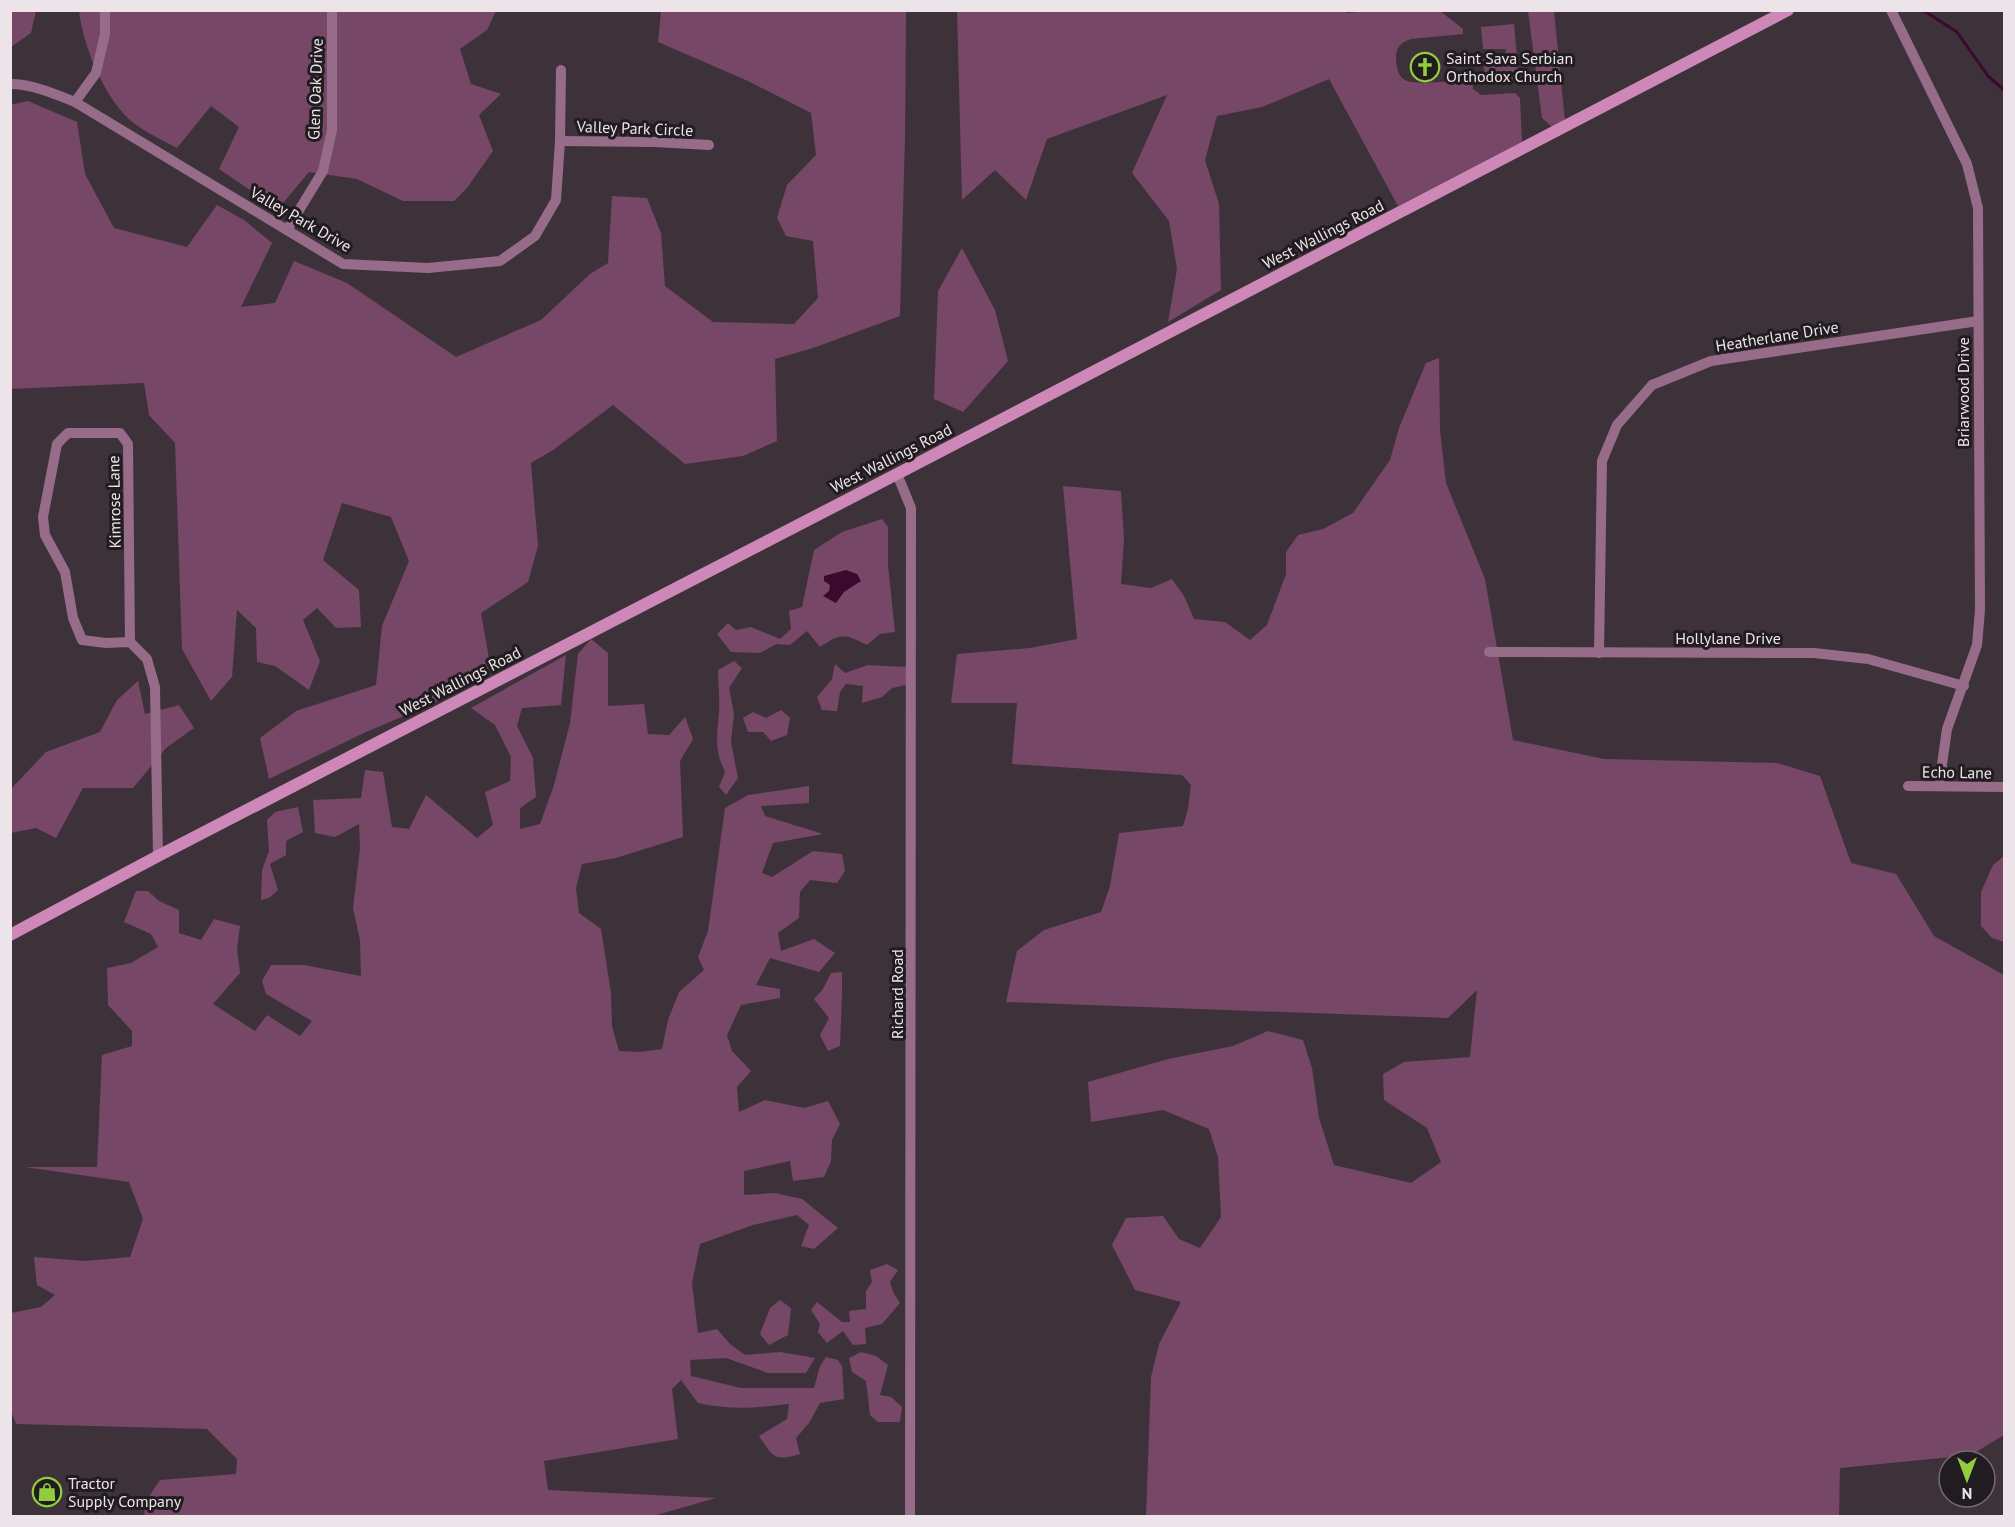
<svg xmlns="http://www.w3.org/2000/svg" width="2015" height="1527" font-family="'PT Sans',sans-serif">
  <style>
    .green { fill: #764767 }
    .water { fill: #3c0830 }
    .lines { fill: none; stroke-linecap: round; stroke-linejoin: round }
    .stream { stroke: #3c0830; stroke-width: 3 }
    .street { stroke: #976c89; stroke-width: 10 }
    .secondary { stroke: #cd88b8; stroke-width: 12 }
    .labels { text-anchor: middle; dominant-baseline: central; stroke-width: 6; stroke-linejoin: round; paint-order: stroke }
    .poi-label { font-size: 16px; fill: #ece4e9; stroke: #211c1f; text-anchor: start }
    .street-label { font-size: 16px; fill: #ece4e9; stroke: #211c1f }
  </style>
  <rect width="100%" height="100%" fill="#3e323a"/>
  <!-- green -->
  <g class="green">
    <polygon points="11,10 36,11 31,33 11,47"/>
    <path d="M1346,10V13L1379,10L1440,11L1463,29V34L1411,39C1402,42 1397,46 1396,55C1396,64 1397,76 1405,80C1416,86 1458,80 1472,79L1473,89L1481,95L1515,93L1520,98L1522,142L1398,206L1329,79L1262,107L1217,116L1205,160L1219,204L1221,290L1168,322L1177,269L1169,221L1132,173L1167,95L1047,139L1026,200L995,170L962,200L957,11Z"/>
    <path d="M79,11H496L487,30L460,49L471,84L501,94L479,115L493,151L467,188L454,201H403L357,179L309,172L278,209L219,169L239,127L211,106L177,148C163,140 140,130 129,119C103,95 83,45 79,11Z"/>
    <polygon points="661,11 906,11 905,138 900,316 813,348 775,359 777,441 743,456 685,464 613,405 553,450 531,463 538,546 528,582 481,613 491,670 430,705 366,732 269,779 260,738 296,711 376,685 382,626 409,561 391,517 342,503 323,560 359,590 361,627 336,628 317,608 303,620 320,661 309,690 275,666 257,662 256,628 237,610 232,677 211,701 182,649 175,443 149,415 144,383 11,389 10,105 28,101 77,122 85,174 114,228 187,247 217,205 244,220 272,243 241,307 275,303 294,261 347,283 456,357 541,320 590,274 608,263 612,196 647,198 661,233 665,286 713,322 794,324 818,298 813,241 786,236 777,218 787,185 816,155 811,113 748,81 658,42"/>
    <polygon points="1528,11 1554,11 1565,121 1552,127 1542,118"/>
    <polygon points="1514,24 1519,81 1486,83 1483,59 1506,58 1506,49 1483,49 1481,27"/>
    <polygon points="962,248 995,310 1008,361 963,412 934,399 938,291"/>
    <polygon points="1439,358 1440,430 1446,483 1485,579 1513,740 1604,759 1777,763 1820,776 1851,863 1896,874 1934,936 2004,975 2004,1435 1971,1455 1840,1468 1839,1516 1146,1516 1151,1377 1159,1344 1181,1302 1135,1290 1112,1245 1126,1218 1163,1216 1179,1239 1200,1248 1221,1217 1218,1157 1209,1129 1163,1110 1091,1122 1088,1082 1168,1059 1233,1046 1268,1031 1303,1040 1312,1068 1319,1118 1334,1165 1411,1183 1441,1162 1427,1128 1384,1100 1383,1074 1404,1062 1470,1057 1477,990 1448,1018 1006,1002 1017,951 1044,930 1101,912 1110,886 1119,833 1183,826 1188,809 1191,785 1182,775 1012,764 1017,703 951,703 957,654 1030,648 1077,639 1063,486 1121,491 1124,539 1121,584 1151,588 1172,579 1184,596 1194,619 1225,622 1250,640 1267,625 1286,574 1286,552 1298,535 1323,529 1353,513 1390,460 1399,428 1426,363"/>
    <path d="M882,519L888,527V565L895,632L880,634L867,645C844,634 842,632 820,647L807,631L790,645L776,644L760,653L731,652L717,634L728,623L736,630L751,627L780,639L791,629L789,611L802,607L814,550L842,532Z"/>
    <path d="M591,639L608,653V706L644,704L648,734L669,735L685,717L693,739L680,761L683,837L616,858L582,864L576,888L579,913L601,929L611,993L612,1026L619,1051L639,1052L662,1049L668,1020L679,992L704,970L698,957L708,931L725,808L748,795L809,786V803L761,806L765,816L823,834L773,843L762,873L772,877L813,851L842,854L845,871L837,883L810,880L800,892L799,918L778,933L781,951L814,939L835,953L819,972L770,958L756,985L780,989V998L741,1005L727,1035L732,1051L751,1071L737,1087L739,1112L765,1100L804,1108L828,1101L840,1124L832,1140L831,1161L824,1177L793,1181L790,1161L744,1171V1195L775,1193L802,1199L838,1228L814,1249L801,1246L809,1225L797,1215L753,1225L700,1244L692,1283L698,1333L717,1329L730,1344L745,1355L780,1352L815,1358L806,1373H768L726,1358L690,1360L691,1376L741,1388H814L820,1366L826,1357L838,1360L842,1366L844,1399L820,1403L809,1423L796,1438L800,1454C774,1462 773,1457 759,1436L787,1419L789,1404C758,1408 729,1410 698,1403L681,1380L672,1389L678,1439L544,1461L548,1490L716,1498L653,1516H144L146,1501L160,1480L236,1474L237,1459L207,1429L16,1424L10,1408L11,1313L41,1307L55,1295L37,1285L34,1257L85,1261L130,1257L143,1219L129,1182L25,1167H97L102,1055L132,1046V1031L108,1005L107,968L131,963L158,947L151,934L124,922L136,891H148L159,901L179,910V933L201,940L214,919L240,926L237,949L240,973L213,1004L255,1031L267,1015L300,1036L312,1021L266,994L262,981L271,965H304L361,976L360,940L353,908L360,848L359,824L335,837L315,833L313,800L361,798L365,770L383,772L392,827L409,829L426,795L477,838L493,825L485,792L510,781L511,757L495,725L471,708L566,655L561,705L522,708L517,726L533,758L536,797L520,808V829L540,824L554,785L570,723L578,654Z"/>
    <path d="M734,661L742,668L729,688L734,714L731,742L738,778L726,795L719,787L725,772C714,749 717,737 719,712C720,698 718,684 718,670Z"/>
    <polygon points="835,664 845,673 868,665 906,667 906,685 892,688 882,697 862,703 863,686 846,684 840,692 837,711 822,710 817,697 832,679"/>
    <polygon points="138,681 145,714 179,705 194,728 166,748 133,788 83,788 56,838 36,828 11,833 11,789 46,752 100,732 117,700"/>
    <polygon points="781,710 790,718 787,735 771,741 763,732 748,732 743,718 753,712 766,718"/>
    <polygon points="298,807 303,832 286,841 286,855 270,864 278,890 269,898 261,900 262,870 269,851 267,820 275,812"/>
    <polygon points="2004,856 2004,942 1992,938 1981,926 1981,892 1993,865"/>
    <polygon points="842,972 842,995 840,1046 828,1051 820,1035 829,1018 814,999 823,989 831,973"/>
    <polygon points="887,1264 898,1270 890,1282 893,1292 900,1303 882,1324 865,1328 866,1344 853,1345 843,1331 827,1343 818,1332 820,1324 811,1310 817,1302 842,1322 850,1322 849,1311 866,1309 866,1291 872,1282 870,1270"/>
    <polygon points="780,1300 791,1308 788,1335 769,1345 760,1334 770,1308"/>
    <polygon points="861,1352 876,1356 888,1365 880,1395 891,1397 902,1407 900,1422 878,1422 870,1415 866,1381 852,1372 849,1358"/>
  </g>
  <!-- water -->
  <polygon class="water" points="846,570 857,574 861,581 844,592 836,603 823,596 829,591 830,585 824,581 824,576"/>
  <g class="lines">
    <!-- stream -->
    <polyline class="stream" points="1921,10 1926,12 1957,32 1988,76 2004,90"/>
    <!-- street -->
    <g class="street">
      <polyline points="1891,10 1967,164 1978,208 1980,610 1977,645 1947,729 1939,786"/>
      <path d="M10,84C32,84 55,94 75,102L343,264L428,268L500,261L535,236L556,200L560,141L561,70"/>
      <polyline points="75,102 96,73 105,34 105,10"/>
      <polyline points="560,141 655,142 709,145"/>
      <polyline points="287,230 323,171 332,130 332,10"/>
      <polyline points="897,474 911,508 910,1516"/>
      <polyline points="130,642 128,444 120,433 68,433 57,444 43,517 45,535 65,572 73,618 82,640 106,643 130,642 147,659 155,687 158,856"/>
      <polyline points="1489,652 1814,653 1868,659 1964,686"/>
      <polyline points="1599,653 1602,461 1617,425 1652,385 1711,361 1978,321"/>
      <polyline points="1908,786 2004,787"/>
    </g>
    <!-- secondary -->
    <polyline class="secondary" points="10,935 158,856 897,474 1788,10"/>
  </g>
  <!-- icons -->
  <defs>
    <g id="church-ring" transform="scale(1.5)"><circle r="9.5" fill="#211c1f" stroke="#92cd3e" stroke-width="1.5"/><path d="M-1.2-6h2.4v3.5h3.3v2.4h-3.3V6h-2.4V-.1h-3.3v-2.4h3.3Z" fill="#92cd3e"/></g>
    <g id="shop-ring" transform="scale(1.5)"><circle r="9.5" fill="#211c1f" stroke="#92cd3e" stroke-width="1.5"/><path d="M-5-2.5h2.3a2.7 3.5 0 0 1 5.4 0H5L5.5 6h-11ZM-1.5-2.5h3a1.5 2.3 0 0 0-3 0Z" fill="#92cd3e"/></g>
  </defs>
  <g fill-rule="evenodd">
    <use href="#church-ring" x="1425" y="67"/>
    <use href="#shop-ring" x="47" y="1492"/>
  </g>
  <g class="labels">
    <!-- poi labels -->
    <g class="poi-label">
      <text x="1446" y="58">Saint Sava Serbian<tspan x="1446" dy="18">Orthodox Church</tspan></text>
      <text x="68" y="1483">Tractor<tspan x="68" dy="18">Supply Company</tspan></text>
    </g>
    <!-- street labels -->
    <g class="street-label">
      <text transform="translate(315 89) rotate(-88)">Glen Oak Drive</text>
      <text transform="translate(635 128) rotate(2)">Valley Park Circle</text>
      <text transform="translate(301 219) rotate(30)">Valley Park Drive</text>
      <text transform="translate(1323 234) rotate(-27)">West Wallings Road</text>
      <text transform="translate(1777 336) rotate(-9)">Heatherlane Drive</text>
      <text transform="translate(1963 392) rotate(-90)">Briarwood Drive</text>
      <text transform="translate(891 458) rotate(-27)">West Wallings Road</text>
      <text transform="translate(114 502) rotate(-91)">Kimrose Lane</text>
      <text x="1728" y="638">Hollylane Drive</text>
      <text transform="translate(460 681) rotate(-27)">West Wallings Road</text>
      <text transform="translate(1957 772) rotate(1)">Echo Lane</text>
      <text transform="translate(897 994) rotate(-90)">Richard Road</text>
    </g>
  </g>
  <!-- border -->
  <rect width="2015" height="1527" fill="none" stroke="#ece4e9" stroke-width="24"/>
  <!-- north arrow -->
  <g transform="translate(1967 1479) rotate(180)"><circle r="28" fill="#211c1f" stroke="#726c70" stroke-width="1.5"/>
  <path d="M0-4.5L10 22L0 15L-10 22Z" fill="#92cd3e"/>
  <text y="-9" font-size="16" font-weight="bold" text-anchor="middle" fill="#ece4e9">N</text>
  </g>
</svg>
